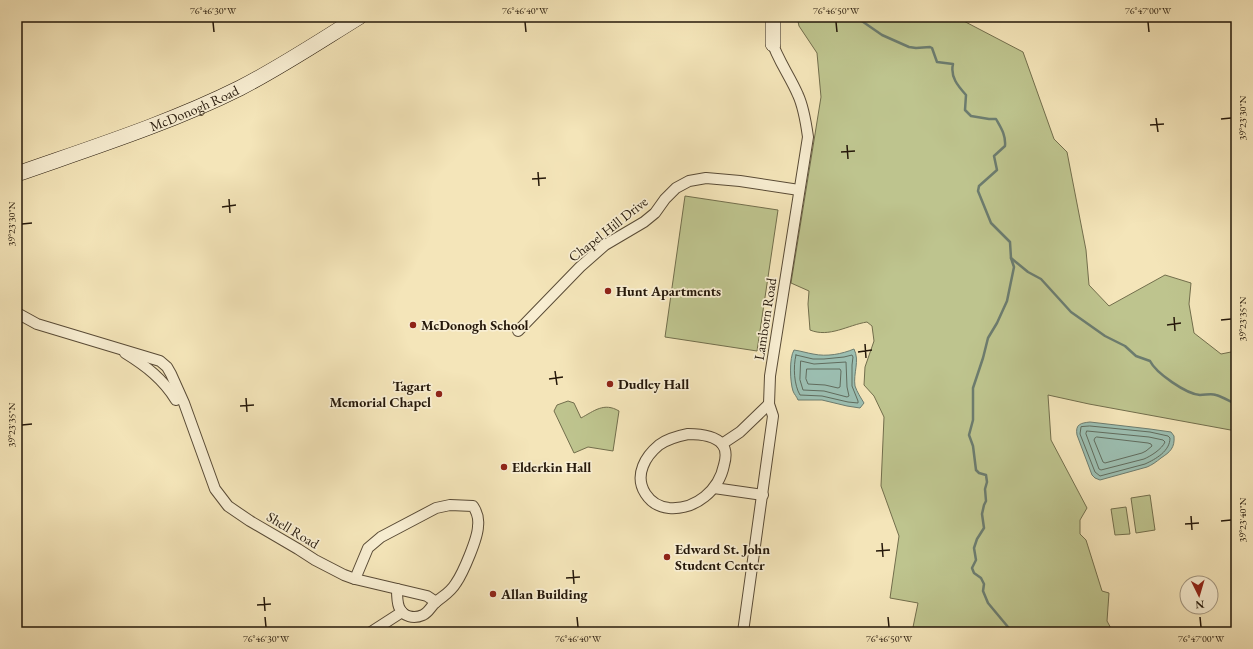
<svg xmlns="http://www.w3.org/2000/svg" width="1253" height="649" font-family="'EB Garamond',serif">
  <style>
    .green { fill: #bec48e; stroke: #726e4c }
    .water { fill: #9cbfb2; stroke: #6c7c6f }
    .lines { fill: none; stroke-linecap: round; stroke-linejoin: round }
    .shore { stroke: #606c5e; stroke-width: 1 }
    .stream { stroke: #6c7c6f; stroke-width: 2.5 }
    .street-casing { stroke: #594b36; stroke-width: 12 }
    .secondary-casing { stroke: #25180a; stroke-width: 16 }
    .street { stroke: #f8eed2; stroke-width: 10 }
    .secondary { stroke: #f8eed2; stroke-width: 15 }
    .ticks { fill: none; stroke: #25180a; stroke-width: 1.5 }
    .poi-dot { fill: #8f2418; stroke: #f8eed2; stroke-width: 1.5 }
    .labels { text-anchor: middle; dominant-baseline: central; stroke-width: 3.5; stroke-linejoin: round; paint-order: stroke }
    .street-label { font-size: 14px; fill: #25180a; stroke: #f8eed2 }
    .poi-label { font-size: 14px; font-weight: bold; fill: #25180a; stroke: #f8eed2; text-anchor: start }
    .neatline { fill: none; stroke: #25180a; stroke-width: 1.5 }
    .ticks-label { font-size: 10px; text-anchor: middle; fill: #25180a }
  </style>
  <rect width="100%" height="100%" fill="#f4e5b9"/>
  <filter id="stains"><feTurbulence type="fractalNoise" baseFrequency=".005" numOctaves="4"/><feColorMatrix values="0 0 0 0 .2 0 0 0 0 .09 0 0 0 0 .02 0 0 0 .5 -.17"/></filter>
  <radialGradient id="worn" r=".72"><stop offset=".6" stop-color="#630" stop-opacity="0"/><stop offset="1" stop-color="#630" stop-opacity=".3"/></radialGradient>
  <!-- green -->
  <g class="green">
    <path d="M797,17H956L1023,52L1054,139L1067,152L1086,250L1089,285L1109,306L1165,275L1191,283L1189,304L1194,333L1221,354L1236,351V431L1089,404L1048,395L1051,440L1087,508L1080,520V534L1086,540L1102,591L1109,593L1107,621L1113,632H912L918,603L890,598L899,536L881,486L884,417L874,396L864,385L865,367L874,341L872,326L867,322C848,325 829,338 810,330L808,304L809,291L791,283L821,97L817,53L799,26Z"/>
    <polygon points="685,196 778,210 757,351 665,337"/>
    <path d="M568,401L574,403L581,418C594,411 604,402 619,411L613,451L588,447L574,453L554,411L557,405Z"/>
    <polygon points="1150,495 1155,530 1136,533 1131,498"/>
    <polygon points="1126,507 1130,534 1115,535 1111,509"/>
  </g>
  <!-- water -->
  <g class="water">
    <path d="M854,349C860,361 853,373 855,386C857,392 861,398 864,403L860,408L847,406L822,400H798C797,397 794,394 793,391C790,382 789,358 794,350C801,351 807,353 813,354C827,357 842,354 854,349Z"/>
    <path d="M1090,422L1150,429L1171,432L1174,436C1175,448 1170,452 1161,458C1156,462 1152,465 1147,467L1100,480L1095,478L1092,475L1077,435C1075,424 1081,423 1090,422Z"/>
  </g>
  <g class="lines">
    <!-- shore -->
    <g class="shore">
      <path d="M796,355L813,359H824L844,357L852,355L853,357L852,365V386L858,401V403L848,402L822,396L800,395C794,385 793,367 796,355Z"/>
      <polygon points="801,361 814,364 846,362 847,387 849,396 847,397 824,391 803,390 800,380"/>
      <polygon points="807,369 840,369 841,371 840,387 838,388 825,385 808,384 806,379"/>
      <path d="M1090,426L1150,432L1168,436L1170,438C1170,451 1156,459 1145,464L1100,476L1095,472L1080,434L1081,427Z"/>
      <path d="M1087,431L1149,437L1163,440L1165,442C1162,449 1151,456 1144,459L1101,470L1099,469L1086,434Z"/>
      <polygon points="1097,437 1148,443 1151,444 1152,446 1146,451 1142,453 1105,463 1103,462 1094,440 1095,438"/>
    </g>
    <!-- stream -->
    <g class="stream">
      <polyline points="837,17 839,18 847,17"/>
      <path d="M856,17L882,35L909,47L916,48L930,47L932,48L937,62L953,64C950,77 958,86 966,95L965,110L971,116L989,119H996C1001,128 1006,135 1005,146L994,156L997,170L979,186L978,191L991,223L1010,242L1011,258L1014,267L1007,301L997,323L988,338L983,358L973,388V420L969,435L973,446L976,470L979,473L986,475L987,482L985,489L986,501L984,505L982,514L984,528L977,539L974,548L976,560L972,568L974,573L981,578L984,584L983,591L988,603L1008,627L1010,632"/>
      <path d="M1011,258L1028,272L1041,279L1071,312L1105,336L1125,346L1136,356L1150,361C1156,373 1186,394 1200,395C1206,395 1211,393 1216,395C1223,397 1229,401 1236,404"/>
    </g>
    <!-- street casing -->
    <g class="street-casing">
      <g id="street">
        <polyline points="17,313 37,324 160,361 167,367 171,374 184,403 215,489 228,506 250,521 298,549 315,560 344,575 355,579 427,596 436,602"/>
        <polyline points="518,331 580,267 605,245 644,222 655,213 665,199 676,188 689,181 706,178 740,181 799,190"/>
        <path d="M125,353C146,366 163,379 176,400"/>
        <path d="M688,434C699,434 714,435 722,444C727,450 726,458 724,465C719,490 696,510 669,508C649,506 635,486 643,466C646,458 653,450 659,445C667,439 678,436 688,434Z"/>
        <polyline points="722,444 740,432 769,404"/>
        <polyline points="714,488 763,495"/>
        <path d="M355,579L368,548L381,537L436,508L450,505L473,506C477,512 479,519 478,526C478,538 463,573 456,583C450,593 444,595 436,602C431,606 429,612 423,615C414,619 403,617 399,607C397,602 397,595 397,589"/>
        <polyline points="371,632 402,612"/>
        <path d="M743,632L773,416L769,404L770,376L808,137C806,123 804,108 798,95C790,76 777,59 771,39"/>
      </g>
    </g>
    <!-- secondary casing -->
    <g class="secondary-casing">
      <g id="secondary">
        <polyline points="773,44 773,17"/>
        <path id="s1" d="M17,174C91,148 170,123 240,88C281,67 320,41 359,17"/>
      </g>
    </g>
    <!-- street -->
    <use href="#street" class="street"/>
    <!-- secondary -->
    <use href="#secondary" class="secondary"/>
  </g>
  <!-- ticks -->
  <path class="ticks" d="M213,22L214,32M525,22L526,32M836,22L837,32M1148,22L1149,32M1156,118L1158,132M1221,119L1231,118M1150,125L1164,124M847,145L848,159M841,152L855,151M538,172L539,186M532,179L546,178M229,199L230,213M222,207L236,205M22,224L32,223M1174,317L1175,331M1221,320L1231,319M1167,325L1181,323M865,344L866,358M858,352L872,350M555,371L557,385M549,379L563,377M246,398L247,412M240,406L254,405M22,425L32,424M1191,516L1192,530M1221,521L1231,520M1185,524L1199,523M882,543L883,557M876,551L890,550M573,570L574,584M566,578L580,577M264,597L265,611M257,605L271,604M265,617L266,627M577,617L578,627M888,617L889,627M1200,617L1201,627"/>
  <!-- markers -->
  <g class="poi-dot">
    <circle cx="608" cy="291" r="4"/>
    <circle cx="413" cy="325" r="4"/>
    <circle cx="610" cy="384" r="4"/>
    <circle cx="439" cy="394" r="4"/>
    <circle cx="504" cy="467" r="4"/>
    <circle cx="667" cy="557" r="4"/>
    <circle cx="493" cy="594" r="4"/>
  </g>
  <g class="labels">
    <!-- street labels -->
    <g class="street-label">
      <text stroke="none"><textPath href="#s1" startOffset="189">McDonogh Road</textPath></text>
      <text transform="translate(608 229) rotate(-38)">Chapel Hill Drive</text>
      <text transform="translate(765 319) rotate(-81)">Lamborn Road</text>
      <text transform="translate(293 530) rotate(31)">Shell Road</text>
    </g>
    <!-- poi labels -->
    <g class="poi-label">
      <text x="616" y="291">Hunt Apartments</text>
      <text x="421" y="325">McDonogh School</text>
      <text x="618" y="384">Dudley Hall</text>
      <text x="431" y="386" text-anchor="end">Tagart<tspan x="431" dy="16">Memorial Chapel</tspan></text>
      <text x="512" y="467">Elderkin Hall</text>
      <text x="675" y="549">Edward St. John<tspan x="675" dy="16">Student Center</tspan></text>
      <text x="501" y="594">Allan Building</text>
    </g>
  </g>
  <!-- margin -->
  <rect width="1253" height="649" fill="none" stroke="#f4e5b9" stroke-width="44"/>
  <!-- north arrow -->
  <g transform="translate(1199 595) rotate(175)"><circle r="19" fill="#f8eed2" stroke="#a49882"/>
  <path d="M0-3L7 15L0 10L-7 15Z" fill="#8f2418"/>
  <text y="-6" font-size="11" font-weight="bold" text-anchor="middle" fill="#25180a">N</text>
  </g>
  <rect x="22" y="22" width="1209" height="605" class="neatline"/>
  <g class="ticks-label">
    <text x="213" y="14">76°46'30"W</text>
    <text x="525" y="14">76°46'40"W</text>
    <text x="836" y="14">76°46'50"W</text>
    <text x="1148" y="14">76°47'00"W</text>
    <text transform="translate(1242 118) rotate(-90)" y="4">39°23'30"N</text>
    <text transform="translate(11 224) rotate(-90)" y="4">39°23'30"N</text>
    <text transform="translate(1242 319) rotate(-90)" y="4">39°23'35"N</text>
    <text transform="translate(11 425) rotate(-90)" y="4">39°23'35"N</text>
    <text transform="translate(1242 520) rotate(-90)" y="4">39°23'40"N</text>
    <text x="266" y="642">76°46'30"W</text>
    <text x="578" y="642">76°46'40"W</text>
    <text x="889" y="642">76°46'50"W</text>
    <text x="1201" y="642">76°47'00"W</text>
  </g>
  <rect width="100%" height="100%" filter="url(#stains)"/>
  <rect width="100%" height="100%" fill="url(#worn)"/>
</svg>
